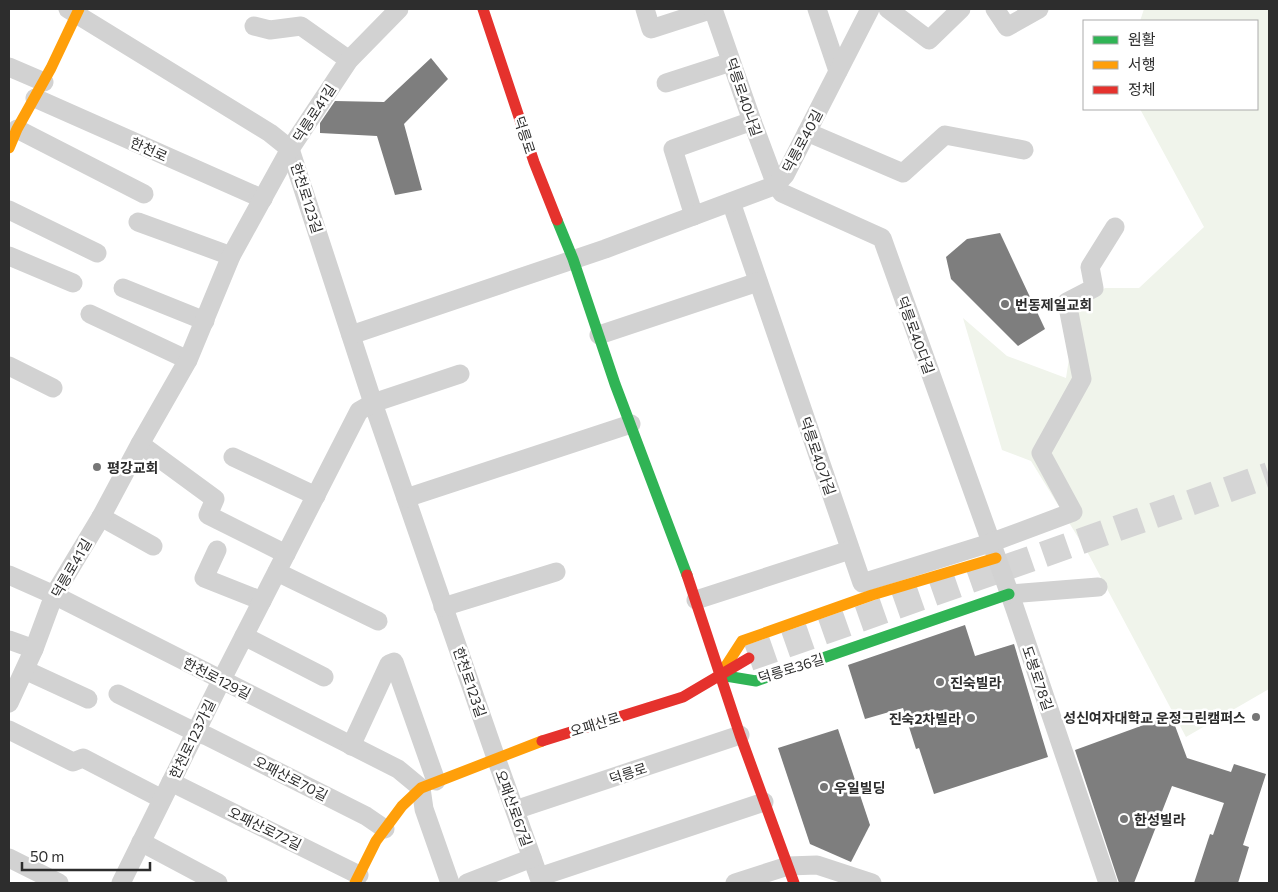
<svg xmlns="http://www.w3.org/2000/svg" width="1278" height="892" font-family="Commissioner,'Noto Sans KR',sans-serif">
  <style>
    .green { fill: #f0f4eb }
    .building { fill: #7e7e7e }
    .lines { fill: none; stroke-linecap: round; stroke-linejoin: round }
    .secondary-tunnel { stroke: #d5d5d5; stroke-width: 26; stroke-dasharray: 26 13; stroke-linecap: butt }
    .street { stroke: #d2d2d2; stroke-width: 19 }
    .fast { stroke: #30b455; stroke-width: 11 }
    .slow { stroke: #ff9f0a; stroke-width: 11 }
    .jam { stroke: #e5322d; stroke-width: 11 }
    .poi-dot { fill: #767676; stroke: #fff; stroke-width: 2 }
    .labels { text-anchor: middle; dominant-baseline: central; stroke-width: 5; stroke-linejoin: round; paint-order: stroke }
    .street-label { font-size: 14px; fill: #2d2d2d; stroke: #fff }
    .poi-label { font-size: 14px; font-weight: bold; fill: #2d2d2d; stroke: #fff; text-anchor: start }
  </style>
  <rect width="100%" height="100%" fill="#fff"/>
  <!-- green -->
  <polygon class="green" points="1144,9 1269,9 1269,689 1186,737 1089,555 1031,461 1002,450 963,318 1007,356 1066,378 1077,307 1105,288 1139,288 1204,227 1140,109 1257,109 1257,21 1140,21"/>
  <!-- building -->
  <g class="building">
    <polygon points="431,58 448,79 404,124 422,190 395,195 377,136 320,133 320,123 335,101 384,102"/>
    <polygon points="1000,233 1045,329 1018,346 951,279 946,257 967,239"/>
    <polygon points="965,625 975,656 1014,644 1048,757 934,794 919,748 916,749 903,708 865,719 848,665"/>
    <polygon points="1171,715 1187,758 1231,772 1234,764 1266,774 1243,845 1249,847 1238,883 1194,883 1210,834 1213,835 1224,803 1172,786 1134,883 1119,883 1075,750"/>
    <polygon points="838,729 870,825 851,862 810,844 778,748"/>
  </g>
  <g class="lines">
    <!-- secondary-tunnel -->
    <polyline class="secondary-tunnel" points="749,658 1269,475"/>
    <!-- street -->
    <g class="street">
      <polyline points="68,9 270,133 290,149 373,403 496,758 541,883"/>
      <polyline points="645,9 651,29 713,9"/>
      <polyline points="713,9 752,121 776,185 782,193 882,238 1014,606 1108,883"/>
      <polyline points="817,9 838,71"/>
      <polyline points="888,9 929,40 961,9"/>
      <polyline points="995,9 1007,27 1039,9"/>
      <polyline points="254,26 270,30 301,26 349,60"/>
      <polyline points="9,67 44,82"/>
      <polyline points="666,83 731,62"/>
      <polyline points="35,98 263,199"/>
      <polyline points="17,129 144,194"/>
      <polyline points="807,132 903,173 945,135 1024,150"/>
      <polyline points="731,202 862,583 990,543 1073,512 1041,453 1082,379 1067,302 1094,288 1090,267 1115,227"/>
      <polyline points="9,210 97,253"/>
      <polyline points="694,216 673,149 752,121"/>
      <polyline points="138,222 231,256"/>
      <polyline points="9,256 73,283"/>
      <polyline points="123,288 205,321"/>
      <polyline points="90,314 188,360"/>
      <polyline points="351,335 605,249 776,185 785,175 870,9"/>
      <polyline points="599,335 758,282"/>
      <polyline points="9,366 53,388"/>
      <polyline points="140,444 215,499 208,515 286,554"/>
      <polyline points="233,457 316,496"/>
      <polyline points="406,498 631,424"/>
      <polyline points="101,517 153,546"/>
      <polyline points="217,550 204,578 262,601"/>
      <polyline points="277,572 378,621"/>
      <polyline points="9,575 54,595 398,769 421,788 424,809 450,883"/>
      <polyline points="1009,594 1098,587"/>
      <polyline points="696,600 850,550"/>
      <polyline points="443,607 556,572"/>
      <polyline points="244,636 324,677"/>
      <polyline points="9,640 34,649"/>
      <polyline points="25,670 88,699"/>
      <polyline points="118,694 195,732 207,736 366,816 385,829"/>
      <polyline points="9,703 34,649 54,595 101,517 140,444 188,360 231,256 290,149 349,60 399,9"/>
      <polyline points="9,730 73,762 83,758 162,799"/>
      <polyline points="351,746 389,664 394,662 436,781"/>
      <polyline points="171,782 359,875"/>
      <polyline points="515,810 740,735"/>
      <polyline points="141,842 218,883"/>
      <polyline points="9,858 59,883"/>
      <polyline points="539,877 764,802"/>
      <polyline points="121,883 221,681 359,411 373,403 460,374"/>
      <polyline points="467,883 532,858"/>
      <polyline points="735,883 788,866 817,865 872,883"/>
    </g>
    <!-- fast -->
    <g class="fast">
      <polyline points="557,220 573,259 615,384 687,575"/>
      <polyline points="720,675 756,681 1009,594"/>
    </g>
    <!-- slow -->
    <g class="slow">
      <polyline points="9,148 17,129 51,68 79,9"/>
      <polyline points="722,672 742,641 872,595 996,558"/>
      <polyline points="355,883 376,841 402,806 421,788 542,741"/>
    </g>
    <!-- jam -->
    <g class="jam">
      <polyline points="483,9 534,162 557,220"/>
      <polyline points="687,575 740,735 794,883"/>
      <polyline points="542,741 683,697 749,658"/>
    </g>
  </g>
  <!-- markers -->
  <g class="poi-dot">
    <circle cx="1005" cy="304" r="5"/>
    <circle cx="97" cy="467" r="5"/>
    <circle cx="940" cy="682" r="5"/>
    <circle cx="1256" cy="717" r="5"/>
    <circle cx="971" cy="718" r="5"/>
    <circle cx="824" cy="787" r="5"/>
    <circle cx="1124" cy="819" r="5"/>
  </g>
  <g class="labels">
    <!-- street labels -->
    <g class="street-label">
      <text transform="translate(744 97) rotate(71)">덕릉로40나길</text>
      <text transform="translate(314 113) rotate(-57)">덕릉로41길</text>
      <text transform="translate(525 135) rotate(72)">덕릉로</text>
      <text transform="translate(802 141) rotate(-62)">덕릉로40길</text>
      <text transform="translate(149 149) rotate(24)">한천로</text>
      <text transform="translate(307 198) rotate(72)">한천로123길</text>
      <text transform="translate(916 335) rotate(70)">덕릉로40다길</text>
      <text transform="translate(818 456) rotate(71)">덕릉로40가길</text>
      <text transform="translate(71 568) rotate(-60)">덕릉로41길</text>
      <text transform="translate(791 668) rotate(-17)">덕릉로36길</text>
      <text transform="translate(217 678) rotate(27)">한천로129길</text>
      <text transform="translate(1038 678) rotate(71)">도봉로78길</text>
      <text transform="translate(470 682) rotate(71)">한천로123길</text>
      <text transform="translate(595 724) rotate(-17)">오패산로</text>
      <text transform="translate(192 739) rotate(-64)">한천로123가길</text>
      <text transform="translate(628 773) rotate(-18)">덕릉로</text>
      <text transform="translate(291 778) rotate(27)">오패산로70길</text>
      <text transform="translate(514 808) rotate(70)">오패산로67길</text>
      <text transform="translate(265 828) rotate(26)">오패산로72길</text>
    </g>
    <!-- poi labels -->
    <g class="poi-label">
      <text x="1015" y="304">번동제일교회</text>
      <text x="107" y="467">평강교회</text>
      <text x="950" y="682">진숙빌라</text>
      <text x="1246" y="717" text-anchor="end">성신여자대학교 운정그린캠퍼스</text>
      <text x="961" y="718" text-anchor="end">진숙2차빌라</text>
      <text x="834" y="787">우일빌딩</text>
      <text x="1134" y="819">한성빌라</text>
    </g>
  </g>
  <!-- border -->
  <rect width="1278" height="892" fill="none" stroke="#2d2d2d" stroke-width="20"/>
  <!-- legend -->
  <rect x="1083" y="20" width="175" height="90" fill="#ffffff" stroke="#ababab"/>
  <rect x="1093" y="36" width="25" height="8" fill="#30b455" stroke="#ababab"/>
  <text x="1128" y="45" font-size="15" fill="#2d2d2d">원활</text>
  <rect x="1093" y="61" width="25" height="8" fill="#ff9f0a" stroke="#ababab"/>
  <text x="1128" y="70" font-size="15" fill="#2d2d2d">서행</text>
  <rect x="1093" y="86" width="25" height="8" fill="#e5322d" stroke="#ababab"/>
  <text x="1128" y="95" font-size="15" fill="#2d2d2d">정체</text>
  <!-- scale -->
  <path d="M22 862v8h128v-8" fill="none" stroke="#2d2d2d" stroke-width="2.5"/>
  <text x="30" y="862" font-size="15" fill="#2d2d2d" stroke="#ffffff" stroke-width="4" paint-order="stroke">50 m</text>
</svg>
